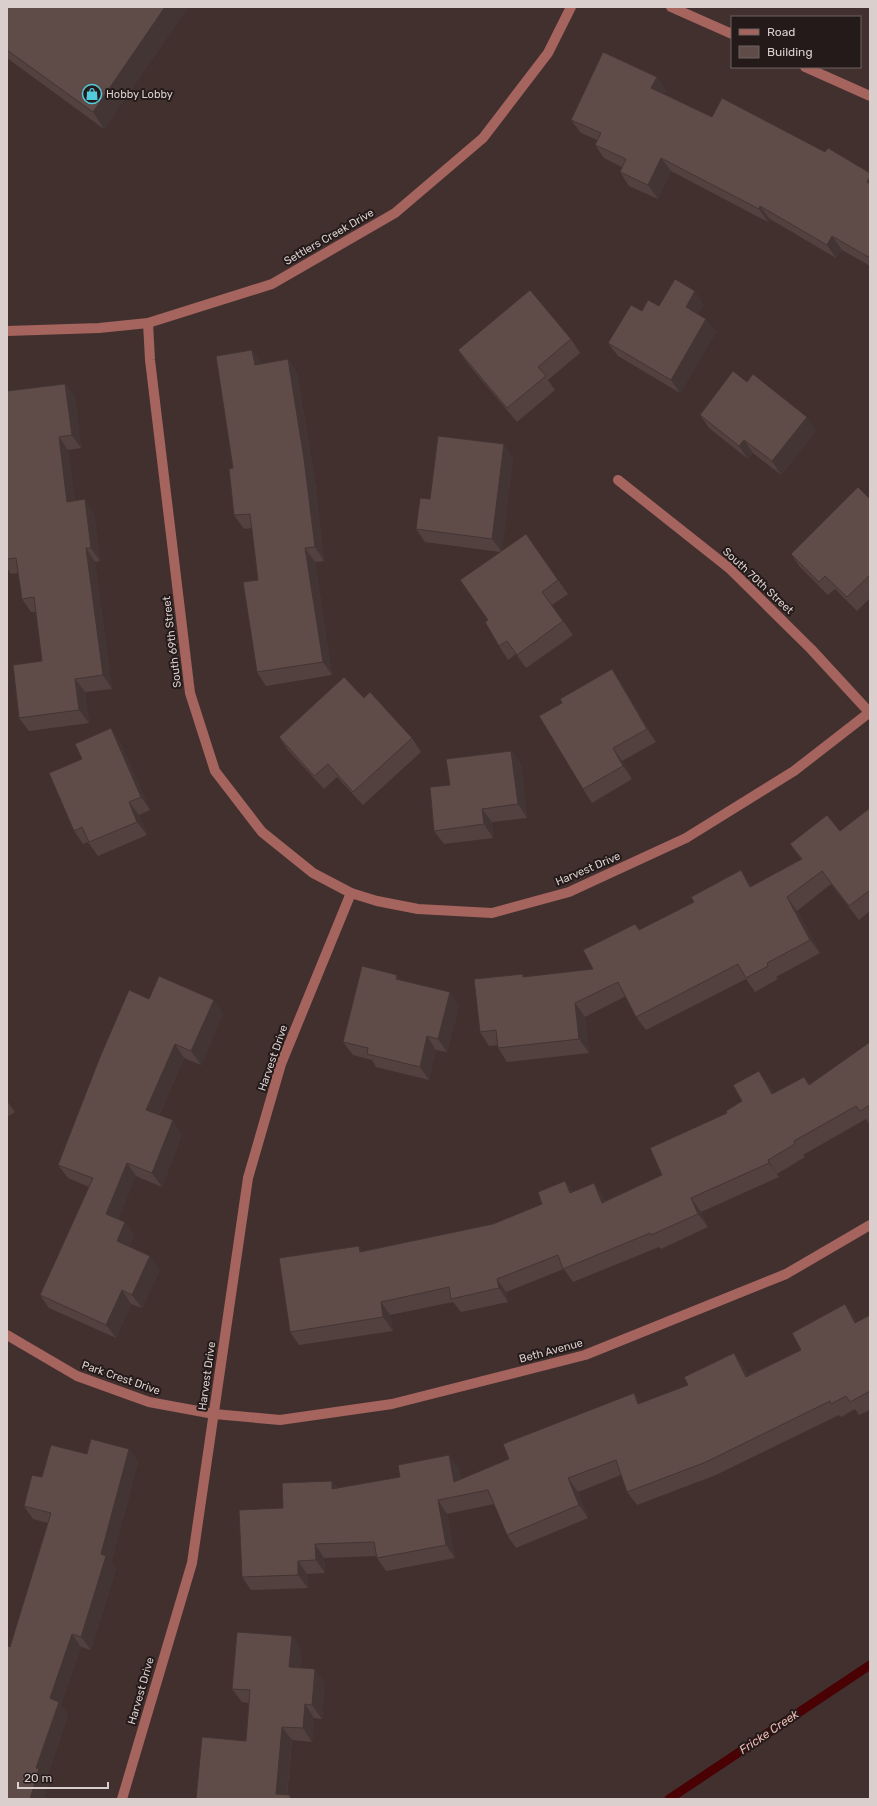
<svg xmlns="http://www.w3.org/2000/svg" width="877" height="1806" font-family="Rubik,sans-serif">
  <style>
    .lines { fill: none; stroke-linecap: round; stroke-linejoin: round }
    .stream { stroke: #4a0104; stroke-width: 9 }
    .minor { stroke: #a5645e; stroke-width: 10 }
    .wall { fill: #52413f }
    .shaded-wall { fill: #423533 }
    .building { fill: #5f4c49; stroke: #423533 }
    .labels { text-anchor: middle; dominant-baseline: central; stroke-width: 4; stroke-linejoin: round; paint-order: stroke }
    .poi-label { font-size: 11px; fill: #dbcfce; stroke: #231a19; text-anchor: start }
    .street-label { font-size: 11px; fill: #dbcfce; stroke: #231a19 }
    .water-label { font-size: 12px; font-style: italic; fill: #f0b9b3; stroke: #231a19 }
  </style>
  <rect width="100%" height="100%" fill="#42302e"/>
  <g class="lines">
    <!-- stream -->
    <polyline class="stream" points="669,1799 870,1665"/>
    <!-- minor -->
    <g class="minor">
      <polyline points="671,7 732,34"/>
      <polyline points="805,67 870,96"/>
      <polyline points="148,323 150,360 190,693 215,771 262,832 313,873 351,893 377,901 418,909 492,913 569,892 686,838 794,771 870,712"/>
      <polyline points="7,331 99,328 148,323 272,284 395,213 483,138 548,53 571,7"/>
      <polyline points="618,480 729,568 811,649 870,713"/>
      <polyline points="7,1335 77,1376 149,1402 214,1414 280,1420 392,1404 585,1355 786,1274 870,1225"/>
      <polyline points="122,1799 192,1563 248,1178 281,1064 351,893"/>
    </g>
  </g>
  <!-- wall -->
  <g class="wall">
    <polygon points="7,7 188,7 104,129 7,58"/>
    <polygon points="666,90 664,94 712,117 825,152 870,173 870,266 842,250 836,258 770,219 768,222 671,171 658,199 629,186 620,172 622,167 604,158 595,145 597,140 581,133 571,120"/>
    <polygon points="704,304 698,314 716,332 680,393 618,356 608,343 642,311 659,306"/>
    <polygon points="571,339 580,353 548,380 555,390 517,422 468,364 458,350"/>
    <polygon points="288,359 297,373 314,473 324,561 315,562 332,675 266,686 257,672 258,580 252,528 244,529 234,515 233,468 262,364"/>
    <polygon points="747,382 816,430 781,475 753,453 748,459 709,428 700,415"/>
    <polygon points="65,384 75,397 81,448 68,450 75,501 94,513 100,561 95,562 112,689 85,692 89,723 29,731 19,718 42,661 36,612 31,612 22,599 18,573 11,574 7,568 7,391"/>
    <polygon points="513,457 502,550 526,534 568,594 552,605 573,635 526,668 516,654 508,660 499,646 488,620 500,552 425,542 416,529 430,499"/>
    <polygon points="870,499 870,598 857,611 835,589 828,595 800,567 791,554"/>
    <polygon points="612,669 621,683 656,742 622,761 632,779 592,803 583,789 562,703"/>
    <polygon points="364,698 412,738 421,752 363,805 337,777 324,789 288,750 279,737"/>
    <polygon points="120,742 150,810 139,815 147,835 98,856 88,842 83,844 74,831 82,759"/>
    <polygon points="511,751 521,764 527,818 492,822 493,838 444,844 434,831 450,785"/>
    <polygon points="870,808 870,911 859,920 831,884 797,911 820,953 776,977 778,979 755,992 746,979 646,1030 636,1017 626,996 585,1017 589,1053 507,1062 498,1048 497,1045 489,1046 480,1032 525,977 593,969 635,924 640,930 750,883 752,886 801,859 790,844 840,831"/>
    <polygon points="400,980 459,1006 447,1052 436,1050 429,1080 376,1067 372,1060 353,1055 343,1042"/>
    <polygon points="149,999 223,1013 201,1065 184,1058 159,1115 182,1134 162,1187 136,1176 118,1219 125,1222 134,1236 129,1247 160,1269 142,1308 131,1304 116,1338 49,1308 40,1295 89,1187 68,1178 58,1165"/>
    <polygon points="870,1042 870,1125 866,1119 803,1155 805,1157 777,1174 779,1177 701,1212 708,1227 661,1249 659,1247 573,1282 564,1269 506,1292 508,1302 461,1312 453,1302 390,1315 393,1331 299,1345 290,1332 363,1251 493,1224 542,1204 565,1181 573,1192 594,1183 603,1197 605,1201 662,1175 727,1113 742,1101 768,1084 774,1094 804,1077 810,1085"/>
    <polygon points="7,1101 15,1112 7,1117"/>
    <polygon points="845,1304 857,1322 870,1315 870,1410 859,1415 855,1409 841,1417 839,1415 716,1475 637,1505 627,1492 621,1475 578,1492 588,1518 516,1548 507,1535 494,1504 447,1514 455,1558 386,1571 377,1558 376,1556 324,1558 325,1573 307,1574 308,1588 251,1590 242,1577 283,1508 332,1481 337,1488 400,1477 459,1468 461,1479 509,1459 634,1393 641,1403 744,1366 748,1375 801,1350"/>
    <polygon points="129,1449 138,1462 111,1563 116,1569 91,1650 81,1647 61,1705 68,1715 46,1780 48,1783 44,1799 10,1647 48,1523 33,1519 24,1506 42,1477 87,1454"/>
    <polygon points="301,1649 300,1668 325,1682 322,1719 314,1718 312,1742 292,1740 287,1795 196,1799 246,1741 249,1703 242,1702 232,1689"/>
  </g>
  <!-- shaded-wall -->
  <g class="shaded-wall">
    <polygon points="165,7 188,7 104,129 93,112"/>
    <polygon points="657,77 666,90 660,101 651,88"/>
    <polygon points="661,158 671,171 658,199 648,185"/>
    <polygon points="870,177 870,187 867,182"/>
    <polygon points="760,206 770,219 768,222 759,209"/>
    <polygon points="832,236 842,250 836,258 827,245"/>
    <polygon points="695,291 704,304 695,320 686,307"/>
    <polygon points="706,319 716,332 680,393 671,380"/>
    <polygon points="252,350 262,363 255,365"/>
    <polygon points="288,359 297,373 314,473 324,561 315,547"/>
    <polygon points="65,384 75,397 81,448 72,435"/>
    <polygon points="807,417 816,430 781,475 772,461"/>
    <polygon points="59,437 68,450 77,515 67,502"/>
    <polygon points="744,440 753,453 748,459 739,446"/>
    <polygon points="504,444 513,457 502,552 492,539"/>
    <polygon points="85,499 94,513 100,561 91,548"/>
    <polygon points="86,548 95,562 112,689 103,675"/>
    <polygon points="305,548 315,562 332,675 323,662"/>
    <polygon points="612,669 621,683 656,742 647,729"/>
    <polygon points="75,679 85,692 89,723 79,710"/>
    <polygon points="111,728 120,742 150,810 141,797"/>
    <polygon points="613,748 622,761 632,779 623,766"/>
    <polygon points="511,751 521,764 527,818 518,804"/>
    <polygon points="129,802 139,815 147,835 137,822"/>
    <polygon points="482,809 492,822 493,838 484,824"/>
    <polygon points="741,870 750,883 760,900 750,887"/>
    <polygon points="787,897 797,911 820,953 810,940"/>
    <polygon points="397,975 406,988 396,979"/>
    <polygon points="450,992 459,1006 447,1052 438,1039"/>
    <polygon points="214,1000 223,1013 201,1065 191,1051"/>
    <polygon points="575,1003 585,1017 589,1053 579,1039"/>
    <polygon points="427,1036 436,1050 429,1080 420,1067"/>
    <polygon points="175,1044 184,1058 155,1123 146,1110"/>
    <polygon points="759,1071 768,1084 782,1108 772,1094"/>
    <polygon points="173,1120 182,1134 162,1187 152,1173"/>
    <polygon points="768,1160 777,1174 779,1177 769,1163"/>
    <polygon points="127,1163 136,1176 115,1227 106,1214"/>
    <polygon points="565,1181 574,1194 570,1193"/>
    <polygon points="594,1183 603,1197 611,1216 602,1203"/>
    <polygon points="691,1198 701,1212 708,1227 698,1214"/>
    <polygon points="125,1222 134,1236 126,1254 117,1241"/>
    <polygon points="359,1246 368,1259 360,1252"/>
    <polygon points="150,1256 160,1269 142,1308 132,1295"/>
    <polygon points="497,1279 506,1292 508,1302 499,1288"/>
    <polygon points="122,1290 131,1304 116,1338 106,1325"/>
    <polygon points="381,1302 390,1315 393,1331 383,1317"/>
    <polygon points="845,1304 854,1317 865,1337 855,1323"/>
    <polygon points="734,1353 744,1366 755,1390 746,1377"/>
    <polygon points="634,1393 643,1406 638,1404"/>
    <polygon points="129,1449 138,1462 111,1563 116,1569 91,1650 81,1637 101,1554"/>
    <polygon points="449,1455 459,1468 464,1495 454,1482"/>
    <polygon points="568,1478 578,1492 588,1518 579,1505"/>
    <polygon points="332,1481 341,1495 332,1489"/>
    <polygon points="438,1500 447,1514 455,1558 446,1545"/>
    <polygon points="315,1544 324,1558 325,1573 316,1560"/>
    <polygon points="298,1561 307,1574 308,1588 298,1575"/>
    <polygon points="72,1634 81,1647 61,1705 68,1715 46,1780 48,1783 44,1799 30,1799 50,1698"/>
    <polygon points="292,1636 301,1649 299,1680 289,1667"/>
    <polygon points="315,1669 325,1682 322,1719 312,1705"/>
    <polygon points="305,1704 314,1718 312,1742 303,1728"/>
    <polygon points="282,1727 292,1740 286,1799 276,1794"/>
  </g>
  <!-- building -->
  <g class="building">
    <polygon points="7,7 165,7 93,112 7,50"/>
    <polygon points="603,52 657,77 651,88 712,117 722,98 825,152 828,148 870,173 870,177 867,182 870,184 870,258 832,236 827,245 760,206 759,209 661,158 648,185 620,172 626,159 595,145 601,133 571,120"/>
    <polygon points="675,279 695,291 686,307 706,319 671,380 608,343 631,305 642,311 648,300 659,306"/>
    <polygon points="530,290 571,339 538,367 546,376 507,408 458,350"/>
    <polygon points="252,350 255,365 288,359 304,459 315,547 305,548 323,662 257,672 243,582 258,580 250,514 234,515 229,469 233,468 216,356"/>
    <polygon points="733,371 747,382 753,374 807,417 772,461 744,440 739,446 700,415"/>
    <polygon points="65,384 72,435 59,437 67,502 85,499 91,548 86,548 103,675 75,679 79,710 19,718 13,665 42,661 34,597 22,599 16,558 7,559 7,391"/>
    <polygon points="438,436 504,444 492,539 416,529 420,498 430,499"/>
    <polygon points="858,487 870,499 870,575 847,597 825,576 819,582 791,554"/>
    <polygon points="526,534 558,580 542,592 563,621 517,655 507,641 499,646 485,622 488,620 460,580"/>
    <polygon points="612,669 647,729 613,748 623,766 583,789 539,716 562,703 560,699"/>
    <polygon points="344,677 364,698 370,692 412,738 353,792 328,764 314,776 279,737"/>
    <polygon points="111,728 141,797 129,802 137,822 89,842 82,827 74,831 49,773 82,759 75,744"/>
    <polygon points="511,751 518,804 482,809 484,824 434,831 430,787 450,785 446,759"/>
    <polygon points="870,808 870,890 849,906 822,871 787,897 810,940 767,963 768,966 746,978 738,964 636,1017 618,982 575,1003 579,1039 498,1048 496,1030 480,1032 474,979 523,974 523,977 593,969 583,950 635,924 639,930 694,902 691,897 741,870 750,887 802,859 790,844 827,815 840,831"/>
    <polygon points="362,966 397,975 396,979 450,992 438,1039 427,1036 420,1067 367,1054 368,1048 343,1042"/>
    <polygon points="159,976 214,1000 191,1051 175,1044 146,1110 173,1120 152,1173 127,1163 106,1214 125,1222 117,1241 150,1256 132,1295 122,1290 106,1325 40,1295 93,1178 58,1165 100,1057 129,990 149,999"/>
    <polygon points="870,1042 870,1105 860,1111 856,1106 794,1141 795,1144 768,1160 769,1163 691,1198 698,1214 651,1235 650,1233 563,1269 558,1255 497,1279 499,1288 451,1299 449,1287 381,1302 383,1317 290,1332 279,1258 359,1246 360,1252 493,1224 542,1204 538,1192 565,1181 570,1193 594,1183 602,1203 662,1175 650,1148 727,1113 726,1111 742,1101 733,1085 759,1071 772,1094 804,1077 809,1085"/>
    <polygon points="845,1304 855,1323 870,1315 870,1391 850,1402 846,1396 831,1404 830,1401 706,1462 627,1492 616,1460 568,1478 579,1505 507,1535 488,1490 438,1500 446,1545 377,1558 374,1542 315,1544 316,1560 298,1561 298,1575 242,1577 239,1510 283,1508 282,1483 332,1481 332,1489 400,1477 398,1465 449,1455 454,1482 509,1459 503,1444 634,1393 638,1404 688,1385 684,1377 734,1353 746,1377 801,1350 792,1333"/>
    <polygon points="91,1439 129,1449 101,1554 106,1556 81,1637 72,1634 50,1698 59,1702 36,1768 39,1769 30,1799 7,1799 7,1646 10,1647 51,1513 24,1506 32,1475 42,1477 51,1445 87,1454"/>
    <polygon points="237,1632 292,1636 289,1667 315,1669 312,1705 305,1704 303,1728 282,1727 276,1794 290,1795 290,1799 196,1799 202,1737 246,1741 250,1690 232,1689"/>
  </g>
  <!-- icons -->
  <defs>
    <g id="shop-ring" transform="scale(1)"><circle r="9.5" fill="#231a19" stroke="#52cbda" stroke-width="1.5"/><path d="M-5-2.5h2.3a2.7 3.5 0 0 1 5.4 0H5L5.5 6h-11ZM-1.5-2.5h3a1.5 2.3 0 0 0-3 0Z" fill="#52cbda"/></g>
  </defs>
  <g fill-rule="evenodd">
    <use href="#shop-ring" x="92" y="94"/>
  </g>
  <g class="labels">
    <!-- poi labels -->
    <g class="poi-label">
      <text x="106" y="94">Hobby Lobby</text>
    </g>
    <!-- street labels -->
    <g class="street-label">
      <text transform="translate(329 237) rotate(-30)">Settlers Creek Drive</text>
      <text transform="translate(758 581) rotate(43)">South 70th Street</text>
      <text transform="translate(172 642) rotate(-97)">South 69th Street</text>
      <text transform="translate(588 869) rotate(-23)">Harvest Drive</text>
      <text transform="translate(273 1058) rotate(-71)">Harvest Drive</text>
      <text transform="translate(551 1351) rotate(-15)">Beth Avenue</text>
      <text transform="translate(207 1376) rotate(-82)">Harvest Drive</text>
      <text transform="translate(121 1378) rotate(19)">Park Crest Drive</text>
      <text transform="translate(141 1691) rotate(-74)">Harvest Drive</text>
    </g>
    <!-- water labels -->
    <g class="water-label">
      <text transform="translate(769 1732) rotate(-34)">Fricke Creek</text>
    </g>
  </g>
  <!-- border -->
  <rect width="877" height="1806" fill="none" stroke="#dbcfce" stroke-width="16"/>
  <!-- legend -->
  <rect x="731" y="16" width="130" height="52" fill="#231a19" stroke="#6d6261"/>
  <rect x="739" y="29" width="20" height="6" fill="#a5645e" stroke="#6d6261"/>
  <text x="767" y="36" font-size="12" fill="#dbcfce">Road</text>
  <rect x="739" y="46" width="20" height="12" fill="#5f4c49" stroke="#6d6261"/>
  <text x="767" y="56" font-size="12" fill="#dbcfce">Building</text>
  <!-- scale -->
  <path d="M18 1782v6h90v-6" fill="none" stroke="#dbcfce" stroke-width="2"/>
  <text x="24" y="1782" font-size="12" fill="#dbcfce" stroke="#231a19" stroke-width="3" paint-order="stroke">20 m</text>
</svg>
